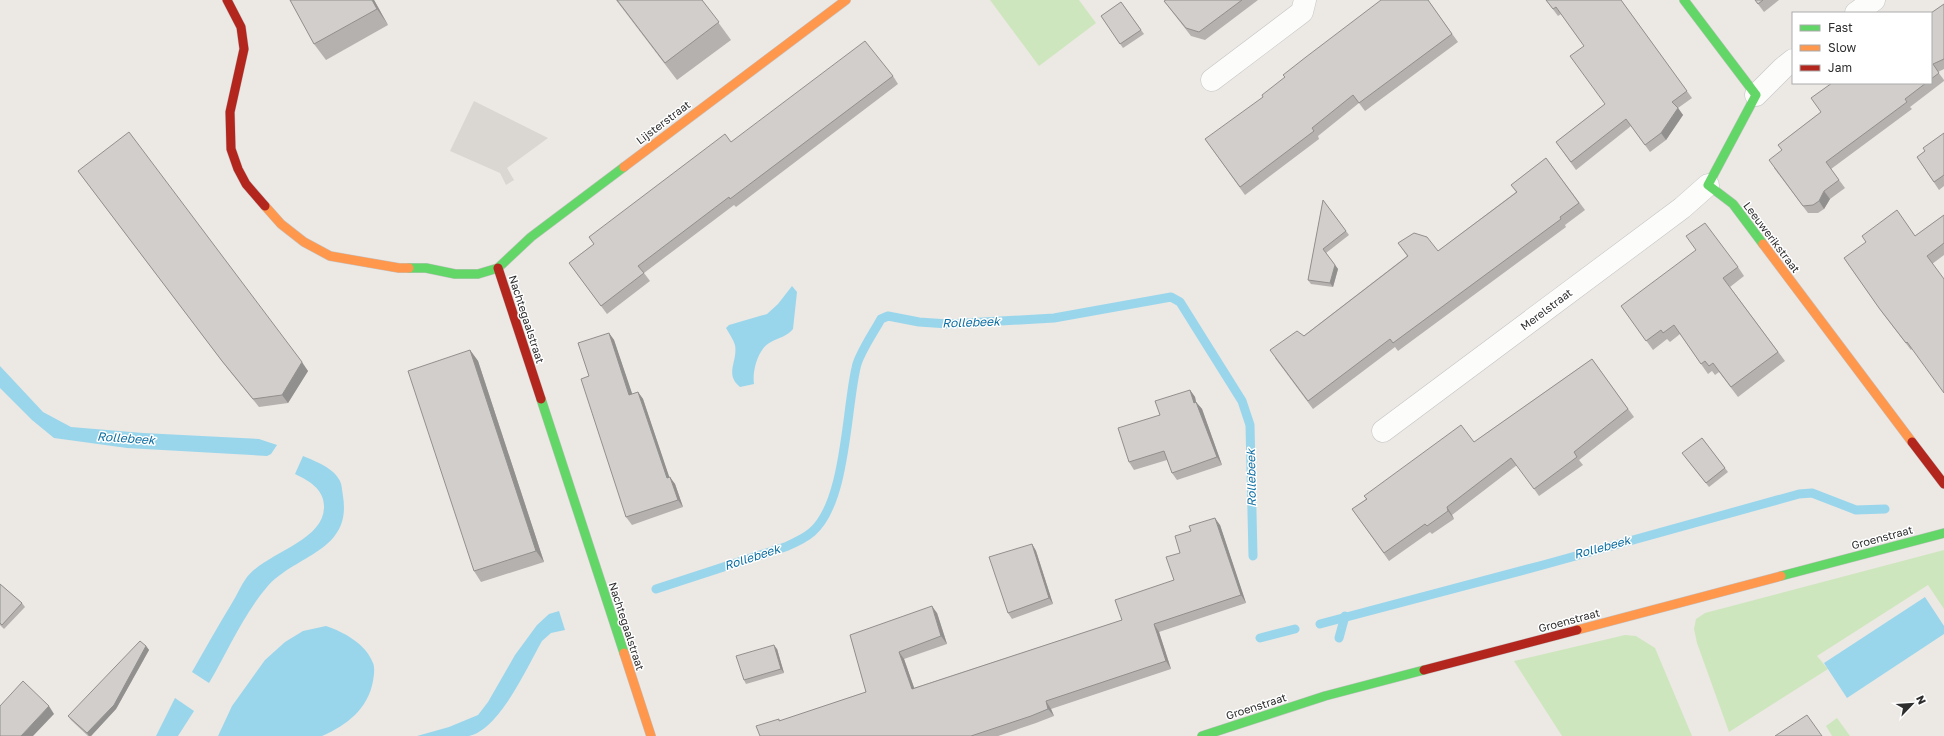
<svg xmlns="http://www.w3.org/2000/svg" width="1944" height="736" font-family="'Golos Text',sans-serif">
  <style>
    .green { fill: #cee6be }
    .plaza { fill: #dad6d2 }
    .water { fill: #99d6ec }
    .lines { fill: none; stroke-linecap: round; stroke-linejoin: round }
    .stream { stroke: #99d6ec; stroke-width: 9 }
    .street-casing { stroke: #c5c4c5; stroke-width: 23 }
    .fast-casing { stroke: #c5c4c5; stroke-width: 10 }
    .slow-casing { stroke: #c5c4c5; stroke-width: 10 }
    .jam-casing { stroke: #c5c4c5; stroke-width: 10 }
    .street { stroke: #fcfcfb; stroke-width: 22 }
    .fast { stroke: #63d668; stroke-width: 9 }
    .slow { stroke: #ff974d; stroke-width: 9 }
    .jam { stroke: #b3261e; stroke-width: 9 }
    .wall { fill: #b4b1af }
    .shaded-wall { fill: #92908e }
    .building { fill: #d1cecb; stroke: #92908e }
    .labels { text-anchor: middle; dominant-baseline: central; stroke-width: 3; stroke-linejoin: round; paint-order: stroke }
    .street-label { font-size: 11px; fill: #2e2e2e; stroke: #fff }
    .water-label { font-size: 12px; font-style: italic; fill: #0d6fa3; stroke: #fff }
  </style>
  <rect width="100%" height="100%" fill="#ece8e4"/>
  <!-- green -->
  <g class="green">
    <polygon points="990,0 1079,0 1096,23 1039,66"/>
    <polygon points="1944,550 1944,609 1928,585 1817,656 1828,669 1729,732 1697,643 1694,629 1696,619 1705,613"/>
    <polygon points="1625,635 1636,636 1655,648 1692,736 1562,736 1514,661"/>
    <polygon points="1837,718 1850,736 1832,736 1826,726"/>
  </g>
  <!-- plaza -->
  <polygon class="plaza" points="474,101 548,138 507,168 514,180 506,185 500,173 450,151"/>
  <!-- water -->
  <g class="water">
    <path d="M792,286L797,292L793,329C786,337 780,337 771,342C758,348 752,371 754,384L740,387C724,374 738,362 735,345C733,339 729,333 726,328L729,325L767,314L778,304Z"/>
    <polygon points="0,366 43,412 71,427 143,433 259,439 277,445 271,454 267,456 127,448 54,438 32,420 0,388"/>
    <path d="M303,456C315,461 334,468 340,481C342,485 342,491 343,496C352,552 296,554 267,587C243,615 228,651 209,683L192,672C205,649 218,626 232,603C237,595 241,585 247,577C267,552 325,541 324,506C324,489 308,480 295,474Z"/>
    <polygon points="1925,597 1944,626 1944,634 1847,698 1824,663"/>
    <path d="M559,611L565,630L551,633L542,641C527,667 500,729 469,736C453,736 433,736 417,736L449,727L478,715L488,702L515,655L537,625L549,614Z"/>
    <path d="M326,626C344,632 366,644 373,663C375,667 374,676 373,681C368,709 347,725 322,736H218L232,706L265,660L285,642L303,631Z"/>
    <polygon points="175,698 194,711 178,736 156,736"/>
  </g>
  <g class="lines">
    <!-- stream -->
    <g class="stream">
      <path d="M656,589L785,547C794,543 804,539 812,532C846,503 846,411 856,368C858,355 874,332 881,319L888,316L919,322L948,324L1054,318L1171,297L1180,302L1242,401L1250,425L1253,556"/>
      <polyline points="1320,624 1543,565 1799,494 1812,493 1856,510 1885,509"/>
      <polyline points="1260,638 1295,629"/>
      <polyline points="1339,638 1345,616"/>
    </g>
    <!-- street casing -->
    <g class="street-casing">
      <g id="street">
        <polyline points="1856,13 1874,0"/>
        <polyline points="1212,80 1302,12 1305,0"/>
        <polyline points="1756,95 1783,68 1793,60"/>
        <polyline points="1383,431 1682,208 1708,185"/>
      </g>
    </g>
    <!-- fast casing -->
    <g class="fast-casing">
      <g id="fast">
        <polyline points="1684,0 1756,95 1708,185 1733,204 1763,244"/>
        <polyline points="409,268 426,268 455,274 478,274 498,268 531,237 624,167"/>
        <polyline points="541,399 624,653"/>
        <polyline points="1781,576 1944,533"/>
        <polyline points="1202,736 1325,696 1424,670"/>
      </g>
    </g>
    <!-- slow casing -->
    <g class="slow-casing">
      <g id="slow">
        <polyline points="624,167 846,0"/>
        <polyline points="265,206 281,224 304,242 330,256 399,268 409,268"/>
        <polyline points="1763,244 1912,442"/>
        <polyline points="1577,630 1781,576"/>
        <polyline points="624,653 651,736"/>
      </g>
    </g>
    <!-- jam casing -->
    <g class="jam-casing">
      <g id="jam">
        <polyline points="227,0 241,27 244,49 230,112 231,149 238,169 246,184 265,206"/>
        <polyline points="498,268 541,399"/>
        <polyline points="1912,442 1944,484"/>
        <polyline points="1424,670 1577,630"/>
      </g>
    </g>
    <!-- street -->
    <use href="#street" class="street"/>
    <!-- fast -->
    <use href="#fast" class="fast"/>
    <!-- slow -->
    <use href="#slow" class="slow"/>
    <!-- jam -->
    <use href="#jam" class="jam"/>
  </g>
  <!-- wall -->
  <g class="wall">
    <polygon points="290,0 374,0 388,25 326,60 314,44"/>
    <polygon points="616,0 702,0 731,40 677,80"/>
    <polygon points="1166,0 1258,0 1205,40 1191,36 1170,9 1164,1"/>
    <polygon points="1428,0 1458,42 1365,111 1359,103 1318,136 1319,139 1245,195 1205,139"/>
    <polygon points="1546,0 1621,0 1692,98 1678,108 1683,115 1666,140 1650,152 1631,126 1576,170 1556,142 1605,104 1584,46 1561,14 1558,16"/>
    <polygon points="1755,0 1779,0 1764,12"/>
    <polygon points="1121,2 1144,34 1123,48 1101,16"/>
    <polygon points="1944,4 1944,69 1938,72 1944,80 1944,81 1910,107 1912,109 1831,169 1845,188 1830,199 1824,209 1818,213 1808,213 1774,168 1782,150 1778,145 1821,112 1832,83 1931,83 1931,13"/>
    <polygon points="893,76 898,84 736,207 734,205 644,273 650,281 607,314 569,263 594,244 589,237 731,142"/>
    <polygon points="1944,133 1944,186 1939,190 1917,157 1925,151"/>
    <polygon points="1546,158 1585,210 1565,225 1566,227 1398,351 1395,347 1313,409 1275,358 1407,256 1398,243 1438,251 1516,192 1511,185"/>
    <polygon points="78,171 308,371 288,403 259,407 228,369"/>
    <polygon points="1323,200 1349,235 1326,253 1338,269 1333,287 1311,284 1308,280"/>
    <polygon points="1944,215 1944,255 1932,264 1912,349 1911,350 1884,315 1844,258 1915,236"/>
    <polygon points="1738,267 1744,276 1730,287 1785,361 1738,397 1719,372 1715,375 1712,371 1708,374 1680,334 1670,342 1667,339 1653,350 1621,306"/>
    <polygon points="609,333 614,340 632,394 638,392 643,399 669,477 675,484 683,507 632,525 626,517 589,376"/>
    <polygon points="470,350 478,361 544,562 481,582 474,571"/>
    <polygon points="1592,359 1634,417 1579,460 1583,465 1539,496 1517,465 1452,515 1454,519 1432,534 1430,532 1389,561 1352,509 1366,499 1364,496 1474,442"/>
    <polygon points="1190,390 1195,397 1196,402 1202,409 1222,465 1177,480 1172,473 1167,460 1134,470 1129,462 1160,415"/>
    <polygon points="1702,438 1728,472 1709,487 1685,457"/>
    <polygon points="1220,525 1246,603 1159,632 1171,669 1051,709 1054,716 1036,723 998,736 760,736 780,721 866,692 850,635 937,613 947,644 904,659 914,688 1122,620 1174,580 1180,553"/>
    <polygon points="1032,544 1036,551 1053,604 1012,619 1008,613"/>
    <polygon points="0,584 22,603 25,607 4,629 0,625"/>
    <polygon points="146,646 149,650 116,709 91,736 88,736 71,720 68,716"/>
    <polygon points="777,649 784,673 746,684 744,680"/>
  </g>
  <!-- shaded-wall -->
  <g class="shaded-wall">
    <polygon points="372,0 374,0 388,25 377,9"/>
    <polygon points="1678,108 1683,115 1666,140 1661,133"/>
    <polygon points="1824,191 1830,199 1824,209 1819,201"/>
    <polygon points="1335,265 1338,269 1333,287 1330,283"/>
    <polygon points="609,333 614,340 635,402 629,395"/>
    <polygon points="470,350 478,361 544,562 536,551"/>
    <polygon points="302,362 308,371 288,403 282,395"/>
    <polygon points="1190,390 1195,397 1196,402 1202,409 1222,465 1217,457 1194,403"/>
    <polygon points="638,392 643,399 672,485 667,478"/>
    <polygon points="670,477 675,484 683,507 678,500"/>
    <polygon points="1447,507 1452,515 1454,519 1448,511"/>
    <polygon points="1215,518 1220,525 1246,603 1241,595"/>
    <polygon points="1032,544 1036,551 1053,604 1049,598"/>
    <polygon points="932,606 937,613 947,644 941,636"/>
    <polygon points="1154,624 1159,632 1171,669 1166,661"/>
    <polygon points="774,645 777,649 784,673 781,669"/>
    <polygon points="146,646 149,650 116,709 91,736 89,736 87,733"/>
    <polygon points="899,652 904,659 917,696 912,689"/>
    <polygon points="1046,701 1051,709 1054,716 1048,709"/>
    <polygon points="49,706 54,714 33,736 21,736"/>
  </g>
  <!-- building -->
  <g class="building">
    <polygon points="290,0 372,0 377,9 314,44"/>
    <polygon points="617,0 702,0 719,22 665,63"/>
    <polygon points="1166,0 1242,0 1199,32 1186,28 1164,1"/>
    <polygon points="1381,0 1428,0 1452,34 1359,103 1353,95 1312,128 1314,131 1240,187 1205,139 1263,97 1262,95 1285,77 1283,75 1306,57"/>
    <polygon points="1546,0 1621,0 1687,91 1672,102 1678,108 1661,133 1645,145 1626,119 1571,162 1556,142 1605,104 1570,56 1584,46 1556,7 1553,9"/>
    <polygon points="1755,0 1763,0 1758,4"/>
    <polygon points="1121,2 1141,30 1120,44 1101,16"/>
    <polygon points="1944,4 1944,59 1933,64 1939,73 1931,79 1931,13"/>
    <polygon points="865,41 893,76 730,199 729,197 638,266 644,273 601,306 569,263 594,244 589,237 725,134 731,142"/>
    <polygon points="1832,83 1926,83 1905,99 1907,102 1826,162 1839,180 1824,191 1819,201 1813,205 1803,206 1769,160 1782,150 1778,145 1821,112 1811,98"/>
    <polygon points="129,132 302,362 282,395 253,399 222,361 78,171"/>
    <polygon points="1944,133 1944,175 1934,182 1917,157 1925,151 1923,148"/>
    <polygon points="1546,158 1579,203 1560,217 1561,219 1393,343 1390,339 1308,401 1270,350 1297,331 1304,336 1408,256 1398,243 1414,233 1427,237 1438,251 1517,192 1511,185"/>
    <polygon points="1323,200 1346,231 1323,249 1335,265 1330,283 1308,280"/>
    <polygon points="1897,210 1915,236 1944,215 1944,243 1927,256 1944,279 1944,393 1907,342 1906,343 1879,308 1844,258 1866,242 1862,236"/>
    <polygon points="1705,223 1738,267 1723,278 1778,352 1731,387 1713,363 1709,366 1705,361 1701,364 1674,325 1663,333 1661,330 1646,341 1621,306 1696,250 1686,236"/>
    <polygon points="609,333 629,395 638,392 667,478 670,477 678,500 626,517 581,379 589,376 578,343"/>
    <polygon points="470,350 536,551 474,571 408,371"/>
    <polygon points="1592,359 1628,409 1574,452 1577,457 1534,489 1511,458 1447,507 1448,511 1427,526 1425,524 1384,553 1352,509 1367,499 1364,496 1461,425 1474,442"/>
    <polygon points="1190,390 1194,403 1196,402 1217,457 1172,473 1164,451 1129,462 1118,428 1160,415 1155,401"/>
    <polygon points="1702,438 1725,468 1706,483 1682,453"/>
    <polygon points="1215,518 1241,595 1154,624 1166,661 1046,701 1048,709 1031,716 971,736 760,736 756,726 779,719 779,721 866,692 850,635 932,606 941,636 899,652 912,689 1122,620 1115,600 1174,580 1166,557 1180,553 1175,536 1191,531 1189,526"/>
    <polygon points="1032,544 1049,598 1008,613 989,557"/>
    <polygon points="0,584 22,603 2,625 0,623"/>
    <polygon points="140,641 146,646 114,705 87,733 68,716"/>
    <polygon points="774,645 781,669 744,680 736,656"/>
    <polygon points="23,681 49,706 21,736 0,736 0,706"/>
    <polygon points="1807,715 1822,736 1775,736"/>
  </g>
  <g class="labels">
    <!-- street labels -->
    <g class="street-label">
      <text transform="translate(663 122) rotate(-37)">Lijsterstraat</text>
      <text transform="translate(1772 237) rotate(53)">Leeuwerikstraat</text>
      <text transform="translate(1546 309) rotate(-37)">Merelstraat</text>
      <text transform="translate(527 319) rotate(72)">Nachtegaalstraat</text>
      <text transform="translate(1882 537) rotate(-15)">Groenstraat</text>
      <text transform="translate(1569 620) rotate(-15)">Groenstraat</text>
      <text transform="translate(627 626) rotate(72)">Nachtegaalstraat</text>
      <text transform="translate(1256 706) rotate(-18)">Groenstraat</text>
    </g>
    <!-- water labels -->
    <g class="water-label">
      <text transform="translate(971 322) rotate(-2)">Rollebeek</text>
      <text transform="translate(126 438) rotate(4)">Rollebeek</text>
      <text transform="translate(1251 478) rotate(-91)">Rollebeek</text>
      <text transform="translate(1602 547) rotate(-15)">Rollebeek</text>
      <text transform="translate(752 557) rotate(-18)">Rollebeek</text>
    </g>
  </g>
  <!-- legend -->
  <rect x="1792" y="12" width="140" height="72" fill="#ffffff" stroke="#ababab"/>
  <rect x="1800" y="25" width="20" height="6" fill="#63d668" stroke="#ababab"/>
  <text x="1828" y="32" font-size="12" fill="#2e2e2e">Fast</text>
  <rect x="1800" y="45" width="20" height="6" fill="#ff974d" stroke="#ababab"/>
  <text x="1828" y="52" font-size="12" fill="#2e2e2e">Slow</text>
  <rect x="1800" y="65" width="20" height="6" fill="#b3261e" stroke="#ababab"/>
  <text x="1828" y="72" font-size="12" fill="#2e2e2e">Jam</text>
  <!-- north arrow -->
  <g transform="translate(1912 704) rotate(65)" stroke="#ffffff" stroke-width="3" paint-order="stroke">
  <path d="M0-3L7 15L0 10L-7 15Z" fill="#2e2e2e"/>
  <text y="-6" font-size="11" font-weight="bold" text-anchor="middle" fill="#2e2e2e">N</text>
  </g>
</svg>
